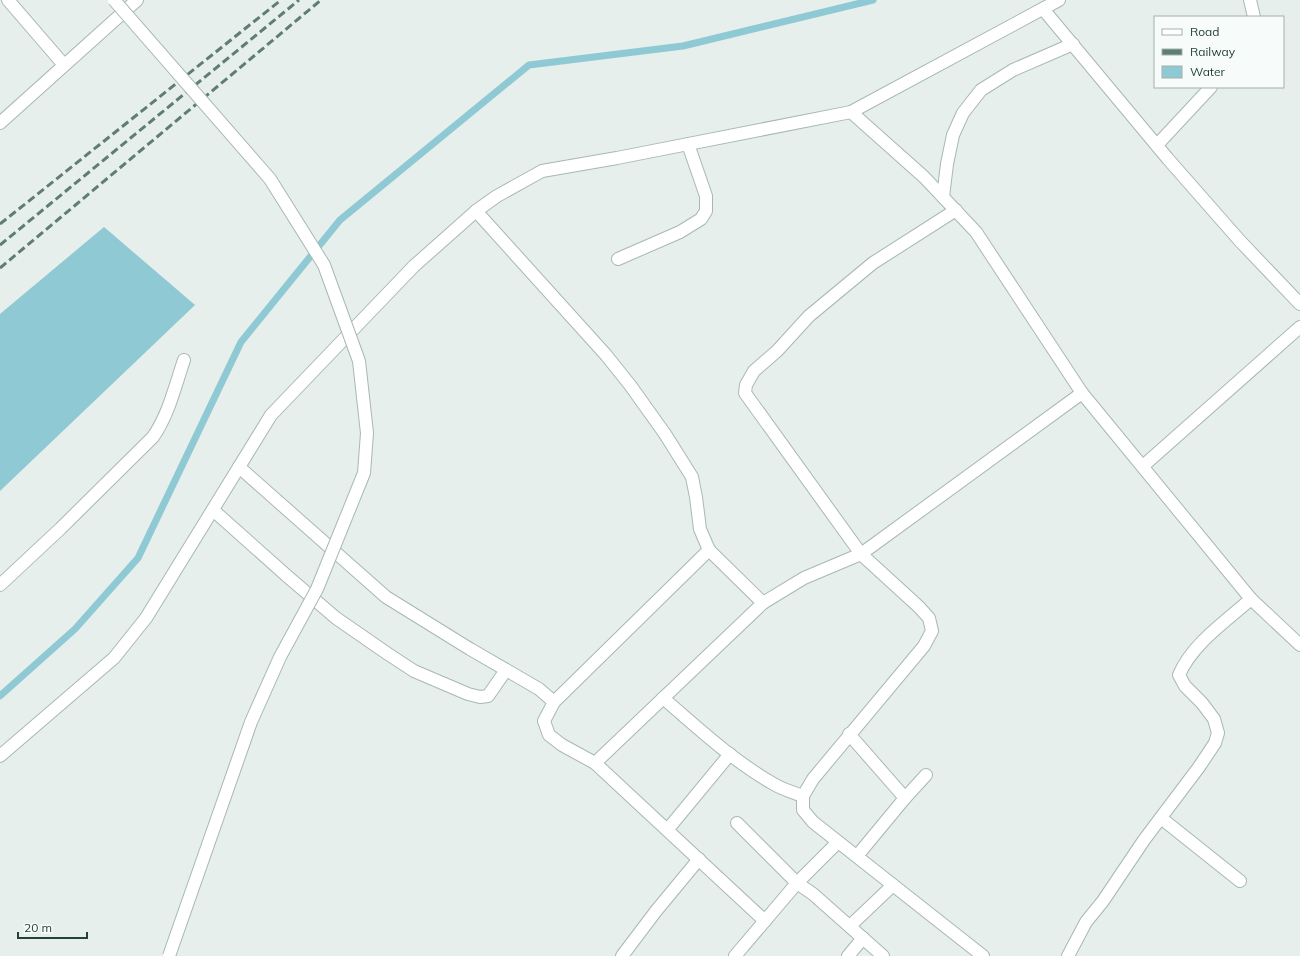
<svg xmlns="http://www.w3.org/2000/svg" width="1300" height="956" font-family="Mulish,sans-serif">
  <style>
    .water { fill: #8ec9d4 }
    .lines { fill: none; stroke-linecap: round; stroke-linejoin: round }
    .stream { stroke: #8ec9d4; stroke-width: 7 }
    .minor-casing { stroke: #a8b8b2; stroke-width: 14 }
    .minor { stroke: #fff; stroke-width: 12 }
    .rail { stroke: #5f7d75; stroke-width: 3; stroke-dasharray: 8 4; stroke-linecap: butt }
    .minor-bridge-casing { stroke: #a8b8b2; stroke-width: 14; stroke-linecap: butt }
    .minor-bridge { stroke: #fff; stroke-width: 12 }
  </style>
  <rect width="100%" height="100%" fill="#e6efeb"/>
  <!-- water -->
  <polygon class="water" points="104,227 195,305 0,491 0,314"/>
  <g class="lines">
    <!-- stream -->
    <polyline class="stream" points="0,696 75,629 138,558 241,342 340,220 529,65 683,46 873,0"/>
    <!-- minor casing -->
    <g class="minor-casing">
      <g id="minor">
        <polyline points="8,0 64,65"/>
        <polyline points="1250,0 1254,17"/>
        <polyline points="1043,9 1168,159 1240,241 1300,304"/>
        <polyline points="851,112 924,177 976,232 1082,393 1251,599 1300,645"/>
        <polyline points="0,123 137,0"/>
        <polyline points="1157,145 1211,87"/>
        <polyline points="943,197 947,164 953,135 963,113 981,90 1013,70 1073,44"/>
        <polyline points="956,210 873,263 809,316 777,351 754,371 746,385 745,393 861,554 919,607 929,618 932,631 924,646 813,779 803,796 803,810 813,822 983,956"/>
        <polyline points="476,211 606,355 630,385 665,434 692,477 696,497 700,529 709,550 763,603"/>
        <polyline points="618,259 680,232 701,219 706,211 706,196 688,144"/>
        <polyline points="1143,466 1300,327"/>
        <polyline points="239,467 386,597 470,649 539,689 554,702 544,721 549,735 562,745 595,763 765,921"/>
        <polyline points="213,510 287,576 336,618 388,654 414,671 468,694 480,697 488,696 506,670"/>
        <path d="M0,585L60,529L153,437C169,414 175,386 184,360"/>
        <path d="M663,698C698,728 732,760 772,783C781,789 792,792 803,796"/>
        <polyline points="554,702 709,550"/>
        <polyline points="849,734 905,798"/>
        <polyline points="0,756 114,658 146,618 271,415 414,266 476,211 497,196 542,171 617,158 851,112 1059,0"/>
        <polyline points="595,763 763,603 804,578 861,554 1082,393"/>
        <polyline points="1161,818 1240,881"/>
        <polyline points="737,823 797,883 813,894 883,956"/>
        <polyline points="668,829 730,754"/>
        <polyline points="857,856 905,798 926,775"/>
        <polyline points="850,926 893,885"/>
        <polyline points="622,956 656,911 699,859"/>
        <polyline points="735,956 797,883 838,842"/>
        <polyline points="848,956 863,938"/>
        <path d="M1068,956L1086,922L1103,901L1144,840L1199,767L1215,743L1218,733L1214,719L1202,703L1185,686L1179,675C1192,644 1226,621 1251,599"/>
      </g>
    </g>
    <!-- minor -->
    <use href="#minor" class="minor"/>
    <!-- rail -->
    <g class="rail">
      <polyline points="0,224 281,0"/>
      <polyline points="0,245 299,0"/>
      <polyline points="0,268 321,0"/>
    </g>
    <!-- minor-bridge casing -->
    <g class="minor-bridge-casing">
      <polyline id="minor-bridge" points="114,0 270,179 324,265 359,361 367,433 364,473 317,589 280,657 251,722 169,956"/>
    </g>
    <!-- minor-bridge -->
    <use href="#minor-bridge" class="minor-bridge"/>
  </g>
  <!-- legend -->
  <rect x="1154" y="16" width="130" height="72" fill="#f7fbf9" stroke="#a3b1ad"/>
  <rect x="1162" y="29" width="20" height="6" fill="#ffffff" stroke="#a3b1ad"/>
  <text x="1190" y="36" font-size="12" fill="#24423a">Road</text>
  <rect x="1162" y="49" width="20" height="6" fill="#5f7d75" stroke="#a3b1ad"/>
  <text x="1190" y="56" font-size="12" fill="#24423a">Railway</text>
  <rect x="1162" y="66" width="20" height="12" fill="#8ec9d4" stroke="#a3b1ad"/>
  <text x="1190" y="76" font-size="12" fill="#24423a">Water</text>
  <!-- scale -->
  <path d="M18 932v6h69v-6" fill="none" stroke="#24423a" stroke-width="2"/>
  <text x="24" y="932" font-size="12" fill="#24423a" stroke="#f7fbf9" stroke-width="3" paint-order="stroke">20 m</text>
</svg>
